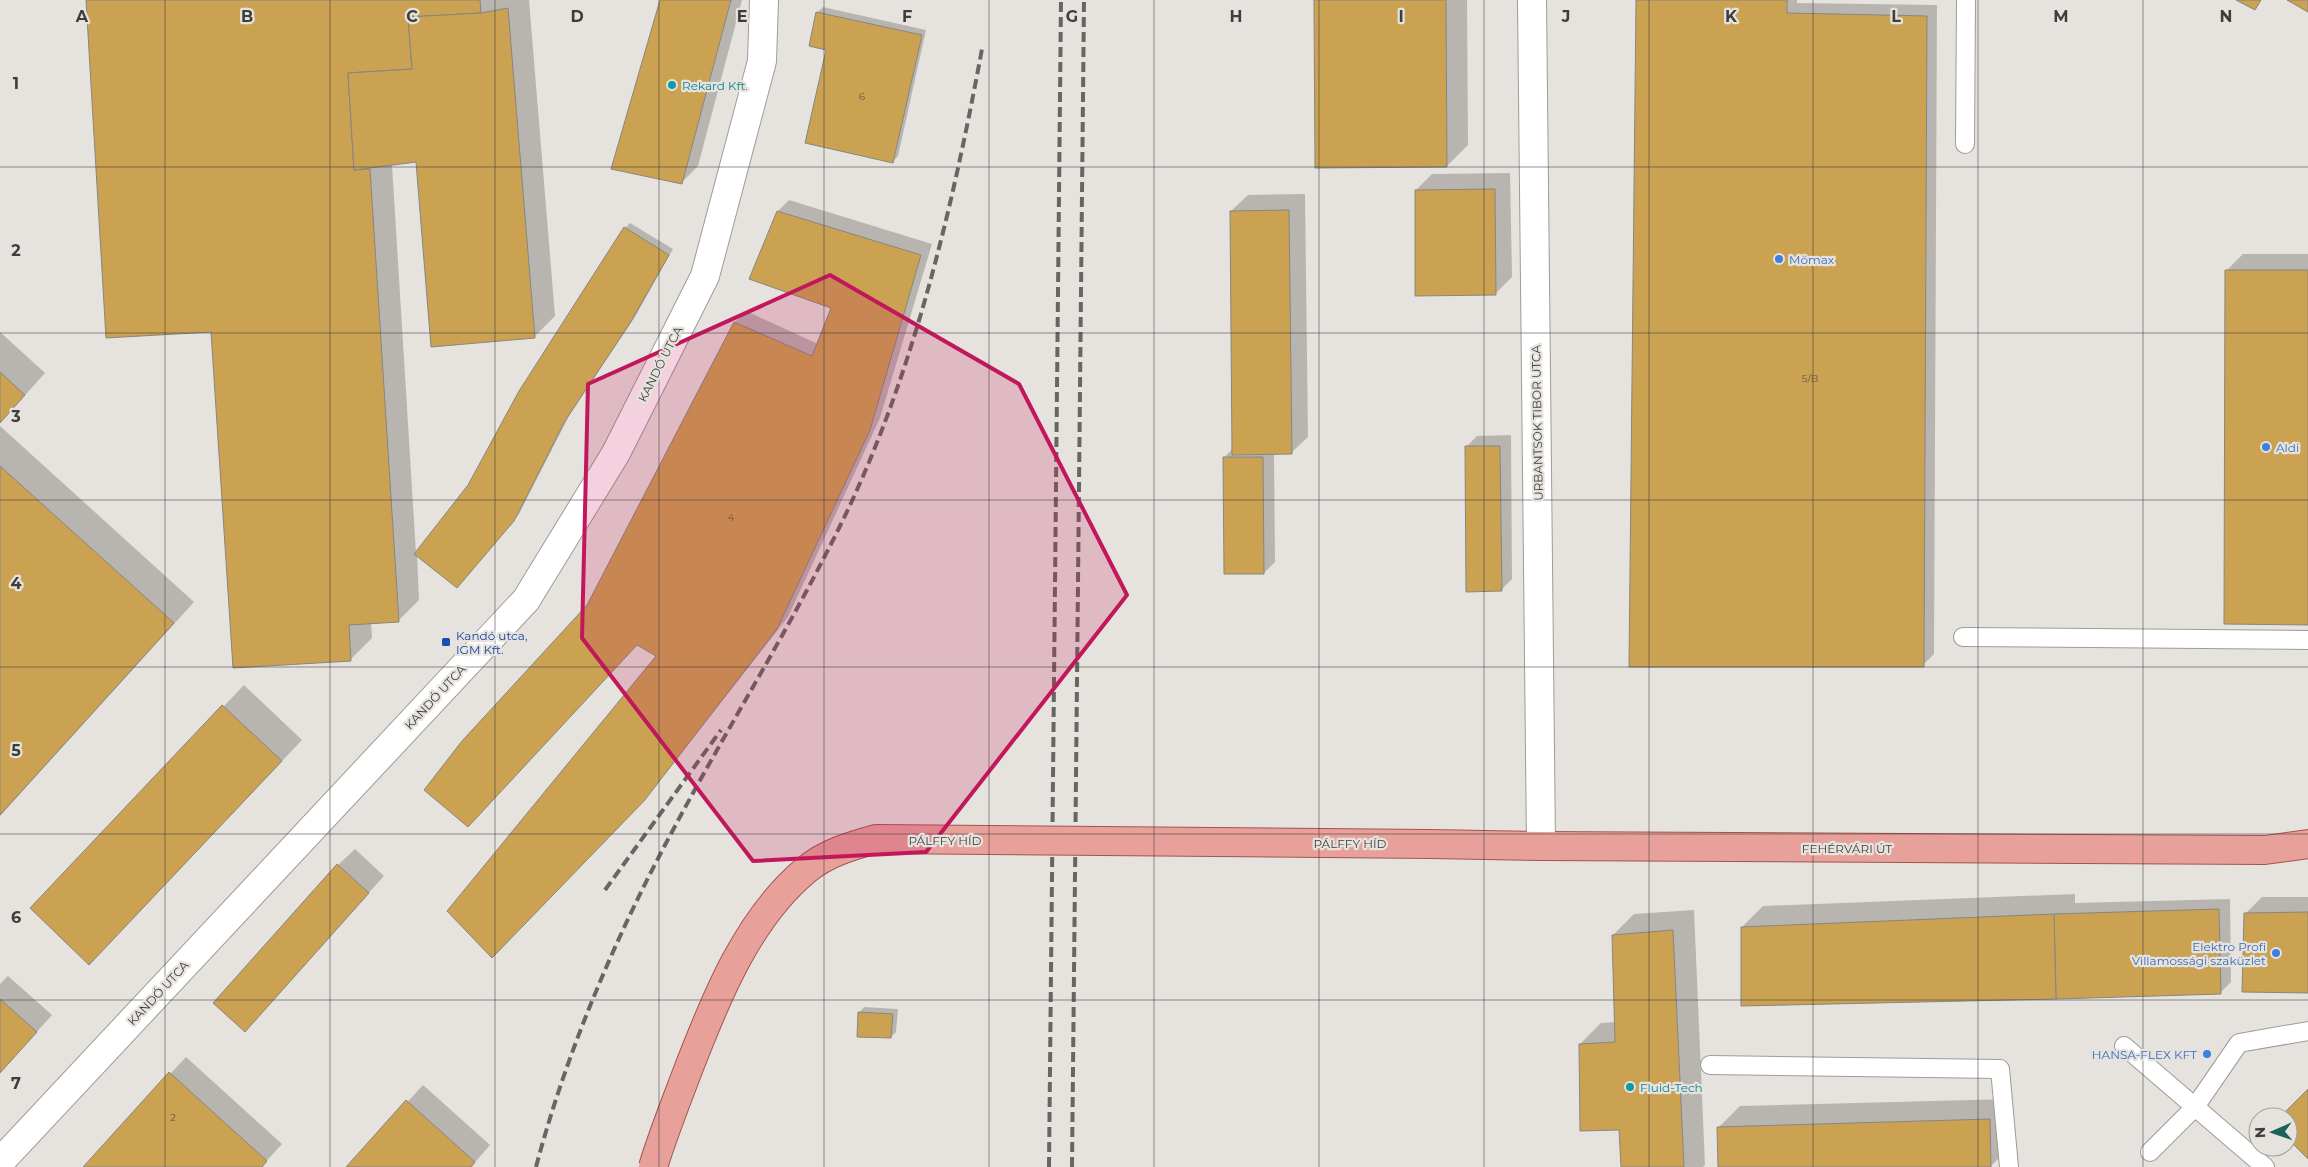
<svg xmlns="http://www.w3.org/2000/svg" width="2308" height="1167" font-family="Montserrat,sans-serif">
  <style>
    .shadow { fill: #0003 }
    .building { fill: #caa252; stroke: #888681 }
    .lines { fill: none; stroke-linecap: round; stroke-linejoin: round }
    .service-casing { stroke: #9e9c97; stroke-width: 20 }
    .minor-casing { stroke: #9e9c97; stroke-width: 30 }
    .tertiary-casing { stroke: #9e9c97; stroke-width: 30 }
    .primary-casing { stroke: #a3544e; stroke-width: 30 }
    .service { stroke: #fff; stroke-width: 18 }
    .minor { stroke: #fff; stroke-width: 28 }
    .tertiary { stroke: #fff; stroke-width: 28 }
    .primary { stroke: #e8a09b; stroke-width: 28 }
    .rail { stroke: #676663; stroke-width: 4; stroke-dasharray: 10 5; stroke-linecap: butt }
    .primary-bridge-casing { stroke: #a3544e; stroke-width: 30; stroke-linecap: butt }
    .primary-bridge { stroke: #e8a09b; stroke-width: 28 }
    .marked { fill: #c2185b; fill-opacity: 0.2; stroke: #c2185b; stroke-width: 4; stroke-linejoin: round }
    .grid { fill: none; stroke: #3e3d3b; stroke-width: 1; stroke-opacity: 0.55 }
    .culture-dot { fill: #0f9aa8; stroke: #e6e3de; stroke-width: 2 }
    .shop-dot { fill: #3f7fe0; stroke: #e6e3de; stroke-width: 2 }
    .transit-dot { fill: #1a4fb4; stroke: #e6e3de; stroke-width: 2 }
    .labels { text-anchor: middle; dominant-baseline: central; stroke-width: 4.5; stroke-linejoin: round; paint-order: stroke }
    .number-label { font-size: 10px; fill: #615641 }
    .culture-label { font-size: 12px; fill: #0d838f; stroke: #e6e3de; text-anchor: start }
    .shop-label { font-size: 12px; fill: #366cbe; stroke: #e6e3de; text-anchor: start }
    .street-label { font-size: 12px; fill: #3e3d3b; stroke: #e6e3de }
    .transit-label { font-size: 12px; fill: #164399; stroke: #e6e3de; text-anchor: start }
    .grid-label { font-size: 16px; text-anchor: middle; font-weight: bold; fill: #3e3d3b; stroke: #e6e3de; stroke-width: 4.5; stroke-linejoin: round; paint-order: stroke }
  </style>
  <rect width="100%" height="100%" fill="#e6e3de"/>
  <!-- shadow -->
  <g class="shadow">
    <polygon points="87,0 529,0 555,316 534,337 417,161 392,165 416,553 469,486 625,228 630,223 673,249 635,317 570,414 519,514 463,581 417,554 419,600 398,621 371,623 372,638 351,659 212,330"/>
    <polygon points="661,0 742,0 698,166 681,183"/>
    <polygon points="1315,0 1467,0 1468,145 1447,166"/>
    <polygon points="1637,0 1797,0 1797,3 1937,5 1934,654 1923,665"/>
    <polygon points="823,7 926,30 898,156 893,161 817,13"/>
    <polygon points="1510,173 1512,277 1495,294 1416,190 1432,174"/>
    <polygon points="1305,194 1308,437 1291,453 1274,453 1275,562 1264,573 1224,458 1233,448 1231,211 1248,195"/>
    <polygon points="789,200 932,244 880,418 788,617 654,788 503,946 658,655 588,606 735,322 746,311 818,344 833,307 778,211"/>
    <polygon points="2243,254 2308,254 2308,623 2227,270"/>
    <polygon points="0,332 45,373 0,423"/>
    <polygon points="0,426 194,602 0,816"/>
    <polygon points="1511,435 1512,579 1501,590 1466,447 1477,436"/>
    <polygon points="244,685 302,740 110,942 32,908"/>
    <polygon points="355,849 384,876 245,1030 338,865"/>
    <polygon points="2075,894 2075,903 2230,899 2231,982 2220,993 1742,927 1763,906"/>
    <polygon points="2262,897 2308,897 2308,991 2245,914"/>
    <polygon points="1694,910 1705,1165 1703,1167 1622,1167 1620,1129 1580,1044 1601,1023 1615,1022 1613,935 1634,914"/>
    <polygon points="8,976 52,1015 0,1073 0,984"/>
    <polygon points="864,1007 898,1009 896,1032 891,1037 859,1013"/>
    <polygon points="186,1057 282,1144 261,1167 84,1167"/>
    <polygon points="423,1085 490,1145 471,1167 348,1167"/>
    <polygon points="2010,1099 2011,1146 1990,1167 1720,1167 1719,1127 1740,1106"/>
  </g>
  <!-- building -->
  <g class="building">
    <polygon points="86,0 480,0 481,13 408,17 412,69 348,73 354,170 370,169 399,622 349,625 351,661 233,668 211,332 106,338"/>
    <polygon points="660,0 731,0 682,184 611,169"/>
    <polygon points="1314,0 1446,0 1447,167 1315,168"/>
    <polygon points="1636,0 1787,0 1787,13 1927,16 1924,667 1629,667"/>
    <polygon points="2236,0 2261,0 2255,10"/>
    <polygon points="2287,0 2308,0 2308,12"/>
    <polygon points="508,8 535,338 431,347 416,162 354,170 348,73 412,69 408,17 481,13"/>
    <polygon points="816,12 922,35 893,163 805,143 826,50 809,46"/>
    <polygon points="1495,189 1496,295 1415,296 1415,190"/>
    <polygon points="1289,210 1292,454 1232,455 1230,211"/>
    <polygon points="777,211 921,255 870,430 777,629 644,801 492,958 447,911 656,656 637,645 468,827 424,790 462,741 587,605 734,322 812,356 831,308 749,279"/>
    <polygon points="624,227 669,255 630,323 565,421 514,521 457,588 414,554 468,485 519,391"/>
    <polygon points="2225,270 2308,270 2308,625 2224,624"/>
    <polygon points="0,372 25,395 0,423"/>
    <polygon points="1465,446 1500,446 1502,591 1466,592"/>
    <polygon points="1223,457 1263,457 1264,574 1224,574"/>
    <polygon points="0,466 174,623 0,815"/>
    <polygon points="222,705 282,761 89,965 30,908"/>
    <polygon points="337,864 369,893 245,1032 213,1003"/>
    <polygon points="2219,909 2221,994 2056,999 2054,914"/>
    <polygon points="2308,912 2308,993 2242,992 2244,913"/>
    <polygon points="2054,914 2056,999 1741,1006 1741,927"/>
    <polygon points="1673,930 1684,1167 1621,1167 1619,1130 1580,1131 1579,1044 1615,1042 1612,935"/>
    <polygon points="0,999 37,1032 0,1073"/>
    <polygon points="858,1012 893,1014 891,1038 857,1037"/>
    <polygon points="169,1072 267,1161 262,1167 83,1167"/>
    <polygon points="2308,1089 2308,1159 2288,1139 2288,1117 2280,1117"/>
    <polygon points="406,1100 475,1162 471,1167 346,1167"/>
    <polygon points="1990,1119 1991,1167 1718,1167 1717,1127"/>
  </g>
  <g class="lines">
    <!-- service casing -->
    <g class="service-casing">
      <g id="service">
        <polyline points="1965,144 1966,0"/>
        <polyline points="1963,637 2308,640"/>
        <polyline points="2124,1046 2265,1167"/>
        <polyline points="1710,1065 2000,1069 2009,1167"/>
        <polyline points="2150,1152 2195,1107 2239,1043 2308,1031"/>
      </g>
    </g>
    <!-- minor casing -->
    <g class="minor-casing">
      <polyline id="minor" points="1532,0 1541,846"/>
    </g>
    <!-- tertiary casing -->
    <g class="tertiary-casing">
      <polyline id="tertiary" points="0,1162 526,600 616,453 705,276 762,61 764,0"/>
    </g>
    <!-- primary casing -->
    <g class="primary-casing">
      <polyline id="primary" points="1430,844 1541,846 2265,850 2308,844"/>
    </g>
    <!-- service -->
    <use href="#service" class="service"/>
    <!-- minor -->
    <use href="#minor" class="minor"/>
    <!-- tertiary -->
    <use href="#tertiary" class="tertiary"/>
    <!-- primary -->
    <use href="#primary" class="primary"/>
    <!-- rail -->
    <g class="rail">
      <polyline points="605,890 721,730"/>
      <path d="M536,1167C567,1050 616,936 673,830C727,728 789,630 840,526C913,378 952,210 982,49"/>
      <polyline points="1049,1167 1061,0"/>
      <polyline points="1072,1167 1084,0"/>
    </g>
    <!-- primary-bridge casing -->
    <g class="primary-bridge-casing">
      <path id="primary-bridge" d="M653,1167C663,1134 676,1102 688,1070C715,1000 747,919 806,870C826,853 851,846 876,839L1430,844"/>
    </g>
    <!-- primary-bridge -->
    <use href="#primary-bridge" class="primary-bridge"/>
  </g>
  <!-- marked area -->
  <path class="marked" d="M830,275L1019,384L1127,595L926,852L753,861L582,638L588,384Z"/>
  <!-- grid -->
  <path class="grid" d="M165,0V1167M330,0V1167M495,0V1167M659,0V1167M824,0V1167M989,0V1167M1154,0V1167M1319,0V1167M1484,0V1167M1649,0V1167M1813,0V1167M1978,0V1167M2143,0V1167M0,167H2308M0,333H2308M0,500H2308M0,667H2308M0,834H2308M0,1000H2308"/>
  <!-- markers -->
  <g class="culture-dot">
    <circle cx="672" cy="85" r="5"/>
    <circle cx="1630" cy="1087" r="5"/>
  </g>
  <g class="shop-dot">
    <circle cx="1779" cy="259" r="5"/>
    <circle cx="2266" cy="447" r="5"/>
    <circle cx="2276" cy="953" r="5"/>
    <circle cx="2207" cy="1054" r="5"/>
  </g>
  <rect class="transit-dot" x="441" y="637" width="10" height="10" rx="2.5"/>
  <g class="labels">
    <!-- number labels -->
    <g class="number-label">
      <text x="862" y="96">6</text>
      <text x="1810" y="378">5/B</text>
      <text x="731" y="517">4</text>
      <text x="173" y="1117">2</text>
    </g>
    <!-- culture labels -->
    <g class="culture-label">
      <text x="682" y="85">Rekard Kft.</text>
      <text x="1640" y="1087">Fluid-Tech</text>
    </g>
    <!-- shop labels -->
    <g class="shop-label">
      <text x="1789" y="259">Mömax</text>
      <text x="2276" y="447">Aldi</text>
      <text x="2266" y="946" text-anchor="end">Elektro Profi<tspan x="2266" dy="14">Villamossági szaküzlet</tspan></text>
      <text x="2197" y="1054" text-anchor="end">HANSA-FLEX KFT</text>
    </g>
    <!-- street labels -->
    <g class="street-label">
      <text transform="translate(660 364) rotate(-63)">KANDÓ UTCA</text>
      <text transform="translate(1537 423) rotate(-91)">URBANTSOK TIBOR UTCA</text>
      <text transform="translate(435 697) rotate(-47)">KANDÓ UTCA</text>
      <text x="945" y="840">PÁLFFY HÍD</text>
      <text x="1350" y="843">PÁLFFY HÍD</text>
      <text x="1847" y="848">FEHÉRVÁRI ÚT</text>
      <text transform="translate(158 993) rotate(-47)">KANDÓ UTCA</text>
    </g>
    <!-- transit labels -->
    <g class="transit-label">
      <text x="456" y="635">Kandó utca,<tspan x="456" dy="14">IGM Kft.</tspan></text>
    </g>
  </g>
  <g class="grid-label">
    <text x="82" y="22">A</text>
    <text x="247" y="22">B</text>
    <text x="412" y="22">C</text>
    <text x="577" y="22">D</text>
    <text x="742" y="22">E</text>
    <text x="907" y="22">F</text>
    <text x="1072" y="22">G</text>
    <text x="1236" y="22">H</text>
    <text x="1401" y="22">I</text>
    <text x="1566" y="22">J</text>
    <text x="1731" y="22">K</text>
    <text x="1896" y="22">L</text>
    <text x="2061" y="22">M</text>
    <text x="2226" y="22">N</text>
    <text x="16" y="89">1</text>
    <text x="16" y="256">2</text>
    <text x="16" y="422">3</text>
    <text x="16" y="589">4</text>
    <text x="16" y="756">5</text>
    <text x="16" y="923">6</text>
    <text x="16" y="1089">7</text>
  </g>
  <!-- north arrow -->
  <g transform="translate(2273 1132) rotate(268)"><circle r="24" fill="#e6e3de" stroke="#a3a19d"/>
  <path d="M0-4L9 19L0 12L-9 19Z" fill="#1a6358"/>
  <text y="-8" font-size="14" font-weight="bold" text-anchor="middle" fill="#3e3d3b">N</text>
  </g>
</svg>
